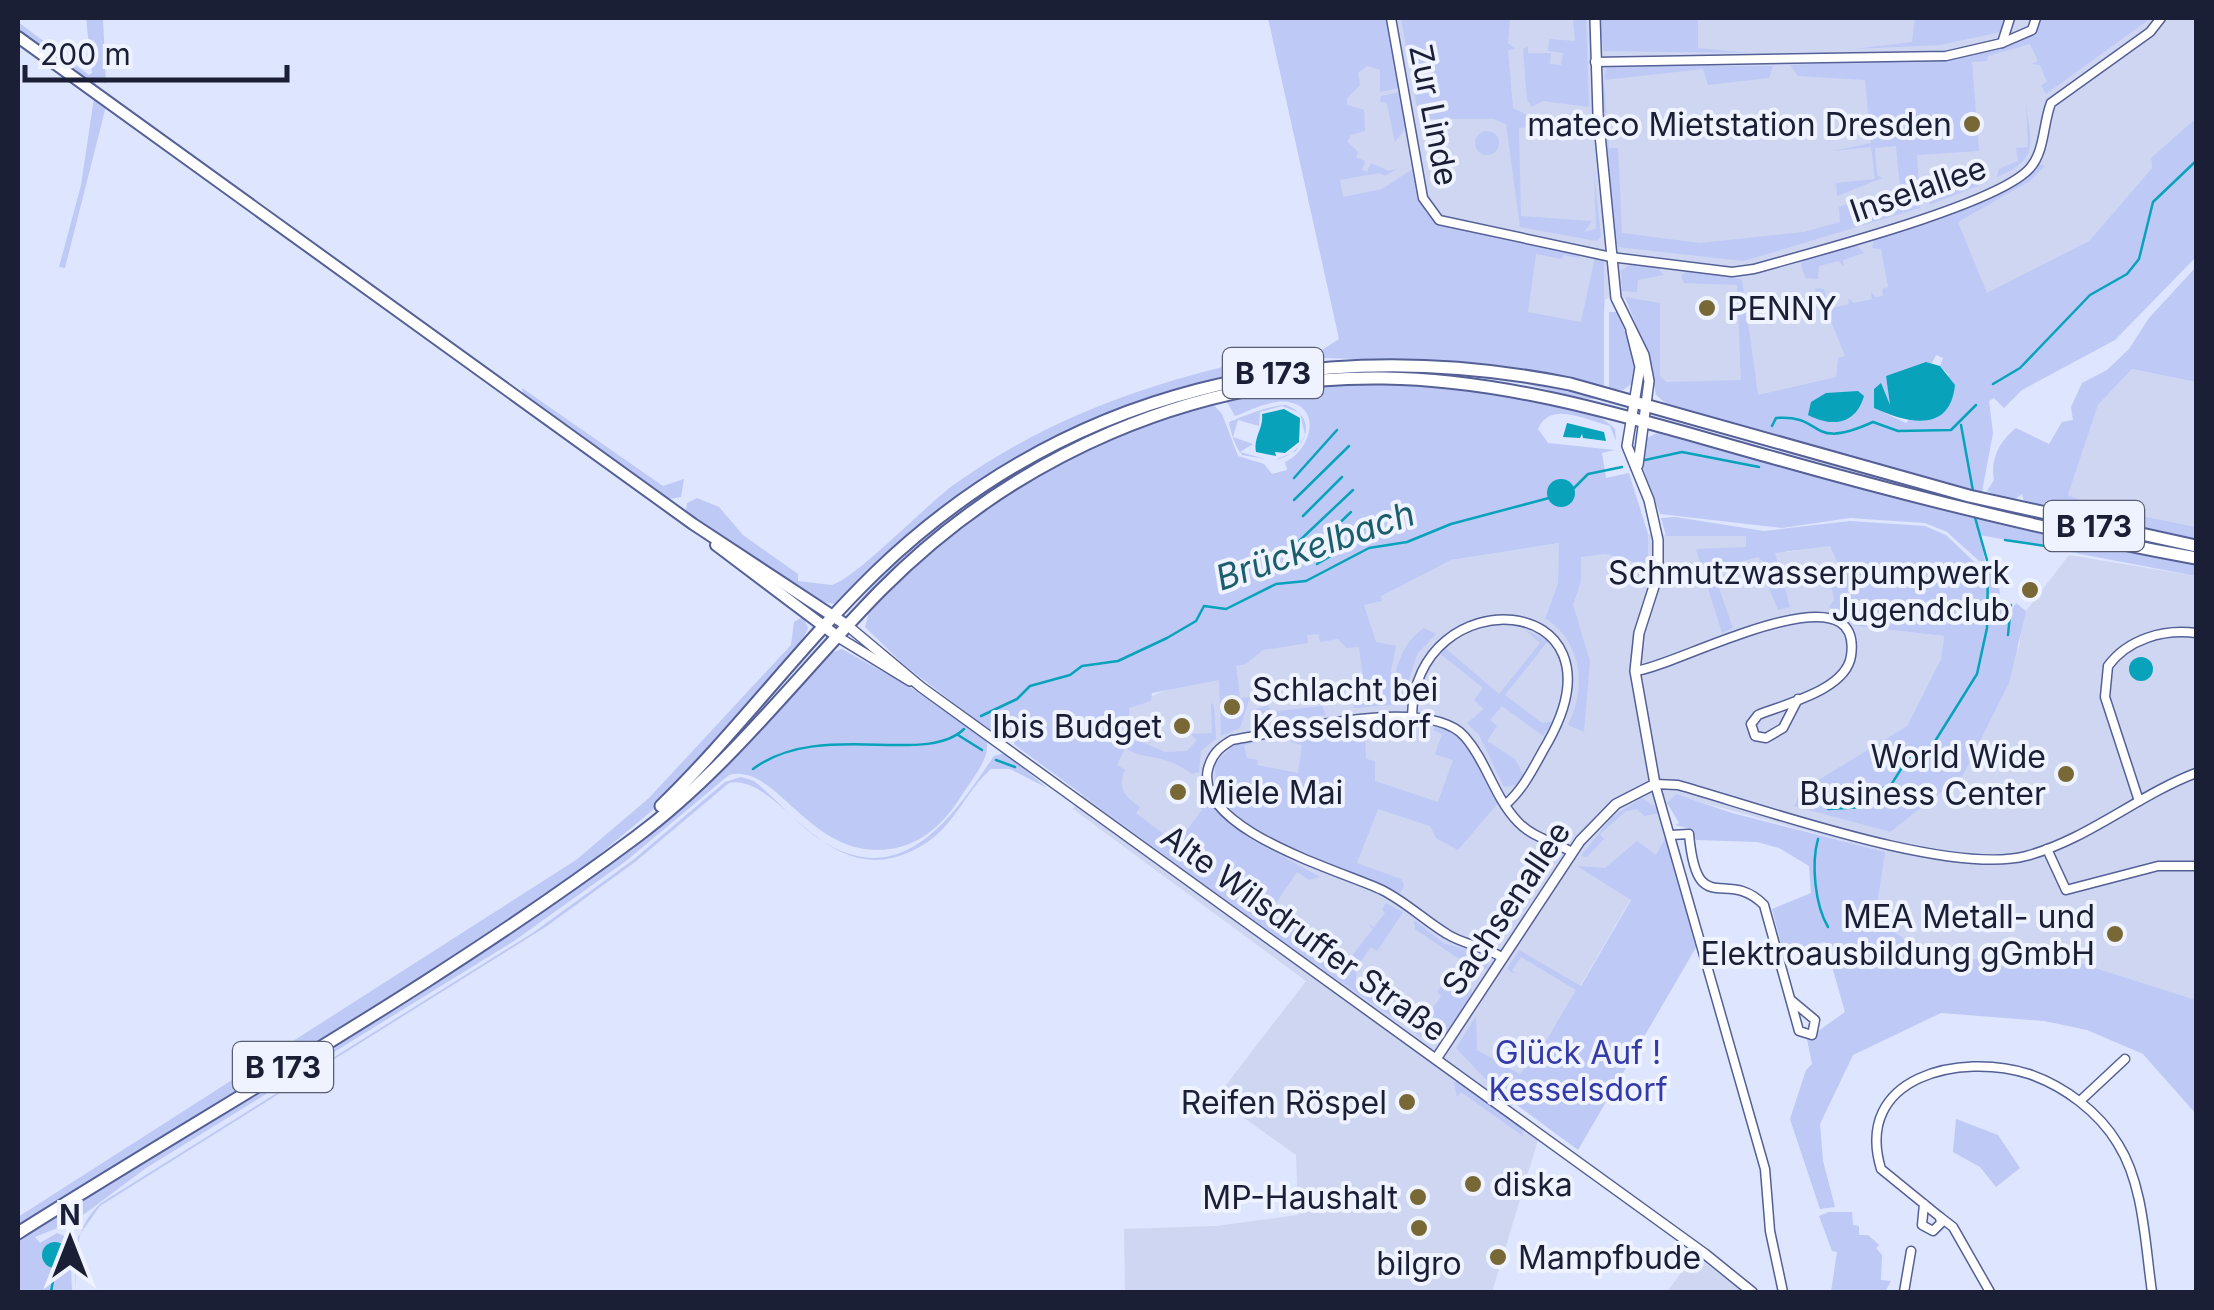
<svg xmlns="http://www.w3.org/2000/svg" width="2214" height="1310" font-family="Inter,sans-serif">
  <style>
    .built { fill: #ced6f2 }
    .green { fill: #bec9f5; fill-rule: evenodd }
    .water { fill: #08a3bb }
    .lines { fill: none; stroke-linecap: round; stroke-linejoin: round }
    .stream { stroke: #08a3bb; stroke-width: 2.5 }
    .minor-casing { stroke: #546096; stroke-width: 11 }
    .tertiary-casing { stroke: #546096; stroke-width: 12 }
    .secondary-casing { stroke: #546096; stroke-width: 14 }
    .primary-casing { stroke: #546096; stroke-width: 15 }
    .minor { stroke: #fff; stroke-width: 8 }
    .tertiary { stroke: #fff; stroke-width: 9 }
    .secondary { stroke: #fff; stroke-width: 10 }
    .primary { stroke: #fff; stroke-width: 11 }
    .poi-dot { fill: #776836; stroke: #eff2ff; stroke-width: 4 }
    .labels { text-anchor: middle; dominant-baseline: central; stroke-width: 8; stroke-linejoin: round; paint-order: stroke }
    .shield { fill: #eff2ff; stroke: #5a5e72; stroke-width: 2.5 }
    .shield-label { font-size: 30px; font-weight: bold; fill: #1a1f35 }
    .street-label { font-size: 32px; fill: #1a1f35; stroke: #eff2ff }
    .poi-label { font-size: 32px; fill: #1a1f35; stroke: #eff2ff; text-anchor: end }
    .park-label { font-size: 32px; fill: #343ba8; stroke: #eff2ff }
    .water-label { font-size: 35px; font-style: italic; fill: #1a5e6c; stroke: #eff2ff }
  </style>
  <rect width="100%" height="100%" fill="#dee5fe"/>
  <!-- built -->
  <g class="built">
    <polygon points="1307,18 2196,18 2196,118 2151,158 2152,168 2089,241 1971,302 1980,319 1791,400 1669,401 1625,298 1605,299 1602,343 1518,324 1422,202 1339,201"/>
    <polygon points="2132,369 2196,382 2196,527 2098,507 2068,495 2098,405"/>
    <polygon points="1648,534 1747,536 1788,552 1850,540 1849,618 1856,626 1944,636 1941,659 1907,726 1800,791 1794,805 1890,832 2019,647 2023,615 2069,555 2196,576 2196,1000 2061,957 1937,960 1885,926 1878,899 1884,852 1682,797 1658,811 1666,838 1506,1114 1539,1137 1492,1292 1125,1292 1124,1229 1216,1226 1298,1215 1296,1155 1216,1098 1306,981 1073,809 1107,756 1126,708 1451,560 1560,543 1558,583 1545,617 1552,622 1573,545 1647,566"/>
    <polygon points="1694,1255 1742,1291 1743,1292 1667,1292"/>
  </g>
  <!-- green -->
  <g class="green">
    <polygon points="86,18 103,18 106,84 98,78 95,85 89,83 18,31 18,22 89,75 92,73"/>
    <polygon points="1268,18 1388,18 1399,88 1380,92 1380,70 1367,66 1358,73 1360,85 1347,98 1347,105 1364,110 1365,131 1351,135 1347,141 1358,152 1356,157 1365,161 1362,170 1367,172 1371,163 1389,171 1398,168 1385,176 1379,173 1340,180 1343,197 1382,189 1414,168 1426,212 1439,223 1580,254 1579,258 1563,255 1562,259 1536,254 1528,312 1581,322 1595,257 1604,260 1604,388 1475,363 1324,358 1322,350 1339,339"/>
    <polygon points="1401,18 1510,18 1508,43 1515,49 1508,50 1513,108 1527,115 1589,119 1590,137 1578,135 1577,124 1519,128 1521,216 1592,221 1584,232 1596,229 1594,171 1601,236 1597,241 1520,227 1506,124 1494,119 1419,119"/>
    <polygon points="1573,18 1586,18 1589,107 1543,101 1532,107 1527,100 1523,49 1528,46 1528,53 1551,53 1550,64 1561,65 1563,53 1548,51 1549,39 1575,41"/>
    <polygon points="1600,18 1698,18 1698,48 1748,53 1603,51"/>
    <polygon points="1915,18 2005,18 2001,32 1940,45 1854,49 1912,42"/>
    <path d="M2041,18H2151L2046,94L2041,85L2047,82L2040,65L2032,64L2038,61L2030,44L1988,56L1987,61L1972,62L1979,151L1917,155L1920,208L1744,261L1618,247C1610,221 1594,86 1608,66H1773L1769,78L1708,85L1703,69L1604,80L1609,148H1618L1622,233L1700,243L1804,232L1840,222L1839,207L1851,203L1853,209L1894,197L1893,191L1900,189L1896,146L1875,148L1877,175L1882,178L1837,196L1836,183L1875,179L1871,147L1833,151L1871,143L1865,80L1798,76L1790,65L1949,58L1990,50L2033,33Z"/>
    <polygon points="1400,92 1406,127 1395,142 1387,104 1380,101 1381,96"/>
    <polygon points="94,98 106,106 65,268 59,267 81,185"/>
    <path d="M2026,101C2029,140 2043,158 1997,177L1999,169L2018,161L2016,148L2028,147Z"/>
    <path d="M2196,118V257L2115,340L2022,390L2004,408L1994,398L1989,401L1993,433L1982,492L1670,407L1656,395L1648,354L1625,297L1660,303V376L1666,382L1741,380L1737,285L1684,283L1681,276L1688,270L1742,279L1758,395L1836,377L1838,358L1845,356L1831,321L1822,317L1815,288L1824,289L1829,309L1849,304L1848,298L1854,303L1872,299L1871,292L1876,297L1883,296L1882,289L1888,287L1881,249L1872,248L1875,235C1918,221 2013,201 2039,164L2045,166L2030,181L1958,222L1987,293L2089,241L2152,168L2151,158ZM1936,355L1943,358L1940,366L1949,375L1906,423L1874,408L1881,384L1891,409L1886,376L1932,363Z"/>
    <circle cx="1487" cy="143" r="12"/>
    <polygon points="1979,177 1988,182 1929,205 1932,197"/>
    <polygon points="1853,242 1864,253 1843,260 1844,266 1838,261 1819,266 1818,279 1805,278 1801,264 1805,257"/>
    <polygon points="1631,264 1657,266 1663,275 1638,280 1637,292 1622,291 1621,271"/>
    <path d="M2196,267V382L2132,369L2098,405L2068,495L2098,507L2196,527V541L2025,505L2022,494L2011,502L1987,491L1994,480C1990,458 2000,441 2016,428L2049,444L2062,422L2073,420L2071,407L2082,383L2107,370L2129,349L2149,318Z"/>
    <polygon points="1609,312 1617,312 1635,356 1633,383 1623,390 1609,389"/>
    <path d="M1301,350L1314,352V357L1305,363L1238,374L1157,395L1057,437L937,512L835,604C801,602 714,535 686,511L687,503L697,498L719,507L743,535L798,574V581L832,585C859,576 924,506 955,484C1060,409 1176,374 1301,350Z"/>
    <path d="M1332,371C1424,371 1511,374 1601,398C1585,403 1543,387 1522,383C1462,373 1401,376 1340,376C1196,378 1054,437 943,528C912,552 879,596 849,615C932,502 1079,426 1212,390C1250,380 1292,377 1332,371Z"/>
    <path d="M1362,383C1417,384 1583,392 1615,429L1616,441L1610,426C1586,420 1550,400 1538,429L1548,443L1615,450L1602,453L1606,478L1629,473L1648,534V566L1605,554L1581,557V581L1573,605L1590,661L1584,732L1568,725C1587,687 1582,642 1545,618L1558,583L1559,543L1451,560L1381,596L1382,601L1364,605L1376,642L1396,646L1391,670L1395,688L1406,693L1401,704L1354,708L1351,687L1364,685L1359,647L1347,648L1338,639L1320,642L1318,634L1307,635L1308,643L1263,650L1246,664L1236,666L1240,698L1250,697L1240,728L1221,736L1219,680L1152,693L1151,701L1129,708L1130,737L1165,752L1187,751L1197,740L1190,734L1212,733L1211,703L1214,705L1216,739L1201,751L1199,772L1192,774C1160,751 1148,762 1125,748L1117,765L1125,770C1117,788 1125,797 1140,807L1136,813L1170,839L1175,834L1181,838L1202,810L1197,805L1204,799L1249,838L1320,877L1309,880L1297,872L1270,912L1346,963L1373,929L1368,924L1374,927L1385,913L1382,910L1386,903L1403,912L1377,951L1371,947L1356,968V982L1399,1020L1401,1015L1370,991V981L1427,1016L1441,996L1437,992L1445,981L1458,978L1471,986L1472,996L1447,1034L1432,1040L1420,1036C1282,943 1149,844 1015,745L1010,732L994,734L903,664L865,627L870,609L880,600C970,509 1085,429 1213,404L1222,414L1238,456L1264,464L1272,474L1287,470L1285,462C1309,452 1324,409 1289,402C1271,399 1251,410 1235,416L1227,402L1305,386Z"/>
    <polygon points="522,388 663,486 684,479 681,497 669,499 523,394"/>
    <path d="M1286,405C1322,419 1304,454 1275,460L1296,451L1305,435L1300,413L1282,406L1260,412L1259,426L1238,420L1233,437L1253,444L1240,452L1265,459L1242,455C1235,446 1231,434 1229,422C1247,415 1267,406 1286,405Z"/>
    <polygon points="1657,433 1968,517 2196,564 2196,576 1980,535 1985,561 1979,561 1947,532 1925,523 1850,518 1782,528 1660,514 1641,462 1643,440"/>
    <polygon points="1675,517 1764,531 1850,521 1925,526 1946,535 1987,574 1999,571 2000,608 2011,611 2016,603 2026,611 2009,683 1963,775 1890,832 1794,806 1800,791 1907,726 1941,659 1944,636 1856,626 1829,607 1834,600 1832,589 1825,587 1840,584 1843,575 1830,546 1775,553 1790,607 1778,610 1762,571 1765,564 1758,557 1703,572 1696,549 1746,547 1746,536 1666,536 1661,518"/>
    <polygon points="1738,566 1715,577 1733,628 1722,633 1704,575"/>
    <polygon points="803,617 808,628 798,649 666,799 582,869 428,972 18,1226 18,1217 576,860 649,798 791,645 794,622"/>
    <path d="M1424,628L1436,634L1417,654L1408,683L1396,671C1402,652 1407,640 1424,628Z"/>
    <polygon points="1524,629 1548,641 1505,695 1542,723 1554,721 1543,736 1502,706 1490,720 1497,726 1487,741 1515,759 1524,776 1515,785 1504,787 1479,735 1467,723 1484,709 1474,700 1483,688 1438,652 1444,647 1499,694 1540,643"/>
    <path d="M842,649L907,685L986,740C992,757 971,780 962,795C946,821 922,845 890,849C809,860 778,762 729,775L626,861L514,941L146,1168L75,1221L35,1237L40,1243L57,1233L70,1238L72,1292H18V1240L553,904L731,757L831,653Z"/>
    <polygon points="1269,705 1270,712 1322,706 1326,715 1261,724 1256,709"/>
    <path d="M1376,722L1425,723H1370L1371,734H1365L1366,759L1375,761V781L1438,802L1453,760L1435,754L1442,734L1433,730L1438,724L1462,737L1498,803L1458,850L1436,838L1430,826L1378,809L1357,863L1401,879L1404,886L1400,893C1345,866 1249,845 1216,791L1215,764L1233,745L1282,736L1244,745L1247,758L1258,760L1257,765L1298,773L1302,745L1291,742V734Z"/>
    <path d="M1005,753L1047,788L1010,769H991C966,791 955,824 926,843C828,906 783,772 729,783L635,862L547,926L100,1206L78,1237L75,1292C76,1258 73,1228 101,1203L534,932L633,860L725,782L741,777L754,781C778,800 798,826 824,842C905,892 955,813 994,756Z"/>
    <polygon points="1676,794 1732,813 1885,852 1878,899 1885,926 1937,960 2061,957 2196,1000 2196,1114 2143,1054 2087,1030 2044,1021 1941,1013 1853,1055 1820,1124 1823,1161 1835,1207 1820,1209 1790,1119 1806,1070 1812,1064 1807,1039 1845,1012 1825,942 1783,951 1772,909 1811,893 1809,866 1779,848 1757,842 1696,840 1691,829 1675,825 1679,823 1667,803"/>
    <polygon points="1642,798 1660,810 1698,944 1578,1150 1514,1103 1511,1106 1456,1048 1476,1016 1477,1050 1520,1074 1546,1041 1576,990 1521,957 1512,970 1517,975 1507,969 1519,950 1581,986 1631,900 1577,866 1605,868 1637,841 1656,855 1666,837 1659,813 1644,816 1637,809 1626,811 1600,834 1604,839 1587,857 1581,856 1612,817"/>
    <polygon points="1414,920 1445,944 1481,953 1489,961 1489,970 1471,967 1415,929"/>
    <polygon points="1458,1081 1521,1125 1523,1136 1461,1092 1457,1097 1454,1082"/>
    <polygon points="1956,1119 1998,1135 2020,1168 1996,1187 1980,1167 1953,1152"/>
    <polygon points="1829,1212 1852,1212 1853,1225 1859,1226 1859,1235 1868,1235 1879,1245 1876,1248 1882,1255 1881,1280 1891,1281 1885,1292 1831,1292 1837,1252 1832,1251 1819,1216"/>
  </g>
  <!-- water -->
  <g class="water">
    <path d="M1926,362L1940,366L1955,385C1950,434 1907,423 1874,408V389L1881,383L1890,405L1886,376Z"/>
    <path d="M1858,391L1864,396C1856,424 1833,428 1808,415L1811,402L1826,393Z"/>
    <path d="M1284,409L1300,418L1299,442L1285,453L1275,452L1276,456L1256,452C1253,437 1264,428 1262,414Z"/>
    <polygon points="1567,423 1604,432 1606,441 1583,438 1582,434 1580,438 1563,437"/>
    <circle cx="1561" cy="493" r="14"/>
    <circle cx="2141" cy="669" r="12"/>
    <circle cx="55" cy="1255" r="13"/>
  </g>
  <g class="lines">
    <!-- stream -->
    <g class="stream">
      <polyline points="1993,384 2020,368 2090,295 2127,274 2139,259 2153,202 2196,161"/>
      <polyline points="1961,425 1973,491"/>
      <path d="M1772,426L1776,418C1827,414 1806,452 1873,422L1898,431L1951,430L1976,405"/>
      <polyline points="1645,460 1682,452 1759,467"/>
      <polyline points="1294,478 1337,430"/>
      <polyline points="1571,491 1588,474 1622,467"/>
      <polyline points="1294,500 1349,446"/>
      <polyline points="1974,514 1987,560"/>
      <polyline points="1303,516 1342,477"/>
      <polyline points="2005,540 2079,551"/>
      <polyline points="1298,542 1353,490"/>
      <polyline points="1306,555 1351,512"/>
      <polyline points="1317,564 1355,542 1365,526"/>
      <polyline points="2008,635 2011,605"/>
      <polyline points="981,716 1017,699 1030,686 1070,675 1082,666 1118,661 1167,638 1196,621 1204,606 1226,609 1276,584 1306,581 1369,548 1407,542 1451,524 1549,498"/>
      <polyline points="958,735 982,750"/>
      <polyline points="996,760 1015,767"/>
      <path d="M753,769C820,719 925,767 964,729"/>
      <polyline points="1828,809 1865,807 1870,793 1891,785 1908,758 1932,746 1977,674 1987,628 1988,567"/>
      <path d="M1818,839C1811,864 1815,905 1828,927"/>
      <polyline points="51,1292 55,1269"/>
    </g>
    <!-- minor casing -->
    <g class="minor-casing">
      <g id="minor">
        <path d="M1391,18L1423,198L1439,220L1611,257L1732,272L1754,269C1810,253 1998,205 2030,168C2045,151 2043,123 2051,103L2150,32L2161,18"/>
        <polyline points="2002,43 2010,18"/>
        <polyline points="1595,62 1946,56 2002,43 2032,30 2036,18"/>
        <path d="M1635,671C1671,669 1865,561 1851,656C1846,690 1785,704 1758,715L1751,724L1755,736L1766,738L1783,728L1798,699"/>
        <path d="M1412,717C1414,577 1633,590 1548,742C1535,764 1525,788 1505,805"/>
        <path d="M2139,801L2105,697L2108,666C2128,639 2163,629 2196,633"/>
        <path d="M1671,835L1689,834C1697,922 1726,866 1764,905L1799,1031L1812,1035L1815,1020L1791,1000"/>
        <polyline points="2047,849 2066,890 2158,866 2196,866"/>
        <path d="M1503,958C1485,946 1464,945 1447,934C1424,920 1406,902 1382,890C1342,871 1194,830 1208,769C1212,754 1220,747 1232,740C1284,732 1428,694 1465,737C1487,762 1494,797 1518,822C1532,837 1554,842 1572,852"/>
        <polyline points="2080,1101 2125,1059"/>
        <path d="M1924,1204L1922,1225L1933,1231L1941,1223L1940,1217L1881,1169C1853,1076 1961,1052 2029,1074C2064,1086 2099,1112 2118,1144C2144,1185 2145,1245 2152,1292"/>
        <polyline points="1940,1217 1953,1227 1990,1292"/>
        <path d="M1783,1292L1770,1231L1765,1169L1655,784L1678,785C1760,808 1950,876 2026,856C2087,840 2138,795 2196,773"/>
        <polyline points="1904,1292 1911,1251"/>
      </g>
    </g>
    <!-- tertiary casing -->
    <g class="tertiary-casing">
      <g id="tertiary">
        <polyline points="1595,18 1598,114 1616,298 1644,355 1649,381 1638,465"/>
        <polyline points="848,626 921,687 1705,1254 1752,1292"/>
        <polyline points="838,637 910,681"/>
        <polyline points="1436,1059 1580,841 1616,804 1655,784 1635,671 1639,633 1658,574 1658,540 1649,500 1627,446 1640,367 1631,331"/>
      </g>
    </g>
    <!-- secondary casing -->
    <g class="secondary-casing">
      <g id="secondary">
        <polyline points="18,37 693,524 848,626"/>
        <polyline points="716,545 838,637"/>
      </g>
    </g>
    <!-- primary casing -->
    <g class="primary-casing">
      <g id="primary">
        <path d="M661,806C737,732 800,646 876,572C1067,388 1314,333 1570,384L1969,496L2196,546"/>
        <path d="M18,1233C224,1103 441,983 636,837C729,768 801,671 881,590C1014,456 1194,375 1384,378C1522,380 1653,425 1785,461C1920,499 2058,533 2196,558"/>
      </g>
    </g>
    <!-- minor -->
    <use href="#minor" class="minor"/>
    <!-- tertiary -->
    <use href="#tertiary" class="tertiary"/>
    <!-- secondary -->
    <use href="#secondary" class="secondary"/>
    <!-- primary -->
    <use href="#primary" class="primary"/>
  </g>
  <!-- markers -->
  <g class="poi-dot">
    <circle cx="1972" cy="124" r="10"/>
    <circle cx="1707" cy="308" r="10"/>
    <circle cx="2030" cy="590" r="10"/>
    <circle cx="1232" cy="707" r="10"/>
    <circle cx="1182" cy="726" r="10"/>
    <circle cx="2066" cy="774" r="10"/>
    <circle cx="1178" cy="792" r="10"/>
    <circle cx="2115" cy="934" r="10"/>
    <circle cx="1407" cy="1102" r="10"/>
    <circle cx="1473" cy="1184" r="10"/>
    <circle cx="1418" cy="1197" r="10"/>
    <circle cx="1419" cy="1228" r="10"/>
    <circle cx="1498" cy="1257" r="10"/>
  </g>
  <g class="labels">
    <!-- shield labels -->
    <g class="shield">
      <rect x="1223" y="348" width="100" height="50" rx="8"/>
      <rect x="2044" y="501" width="100" height="50" rx="8"/>
      <rect x="233" y="1042" width="100" height="50" rx="8"/>
    </g>
    <g class="shield-label">
      <text x="1273" y="373">B 173</text>
      <text x="2094" y="526">B 173</text>
      <text x="283" y="1067">B 173</text>
    </g>
    <!-- street labels -->
    <g class="street-label">
      <text transform="translate(1434 115) rotate(79)">Zur Linde</text>
      <text transform="translate(1918 189) rotate(-19)">Inselallee</text>
      <text transform="translate(1506 908) rotate(-56)">Sachsenallee</text>
      <text transform="translate(1304 933) rotate(36)">Alte Wilsdruffer Straße</text>
    </g>
    <!-- poi labels -->
    <g class="poi-label">
      <text x="1952" y="124">mateco Mietstation Dresden</text>
      <text x="1727" y="308" text-anchor="start">PENNY</text>
      <text x="2010" y="572">Schmutzwasserpumpwerk<tspan x="2010" dy="37">Jugendclub</tspan></text>
      <text x="1252" y="689" text-anchor="start">Schlacht bei<tspan x="1252" dy="37">Kesselsdorf</tspan></text>
      <text x="1162" y="726">Ibis Budget</text>
      <text x="2046" y="756">World Wide<tspan x="2046" dy="37">Business Center</tspan></text>
      <text x="1198" y="792" text-anchor="start">Miele Mai</text>
      <text x="2095" y="916">MEA Metall- und<tspan x="2095" dy="37">Elektroausbildung gGmbH</tspan></text>
      <text x="1387" y="1102">Reifen Röspel</text>
      <text x="1493" y="1184" text-anchor="start">diska</text>
      <text x="1398" y="1197">MP-Haushalt</text>
      <text x="1518" y="1257" text-anchor="start">Mampfbude</text>
      <text x="1419" y="1263" text-anchor="middle">bilgro</text>
    </g>
    <!-- park labels -->
    <g class="park-label">
      <text x="1578" y="1052">Glück Auf !<tspan x="1578" dy="37">Kesselsdorf</tspan></text>
    </g>
    <!-- water labels -->
    <g class="water-label">
      <text transform="translate(1315 545) rotate(-19)">Brückelbach</text>
    </g>
  </g>
  <!-- border -->
  <rect width="2214" height="1310" fill="none" stroke="#1a1f35" stroke-width="40"/>
  <!-- north arrow -->
  <g transform="translate(70 1240)" stroke="#eff2ff" stroke-width="8" paint-order="stroke">
  <path d="M0-8L18 38L0 25L-18 38Z" fill="#1a1f35"/>
  <text y="-15" font-size="28" font-weight="bold" text-anchor="middle" fill="#1a1f35">N</text>
  </g>
  <!-- scale -->
  <path d="M25 65v15h262v-15" fill="none" stroke="#1a1f35" stroke-width="5"/>
  <text x="40" y="65" font-size="30" fill="#1a1f35" stroke="#eff2ff" stroke-width="8" paint-order="stroke">200 m</text>
</svg>
